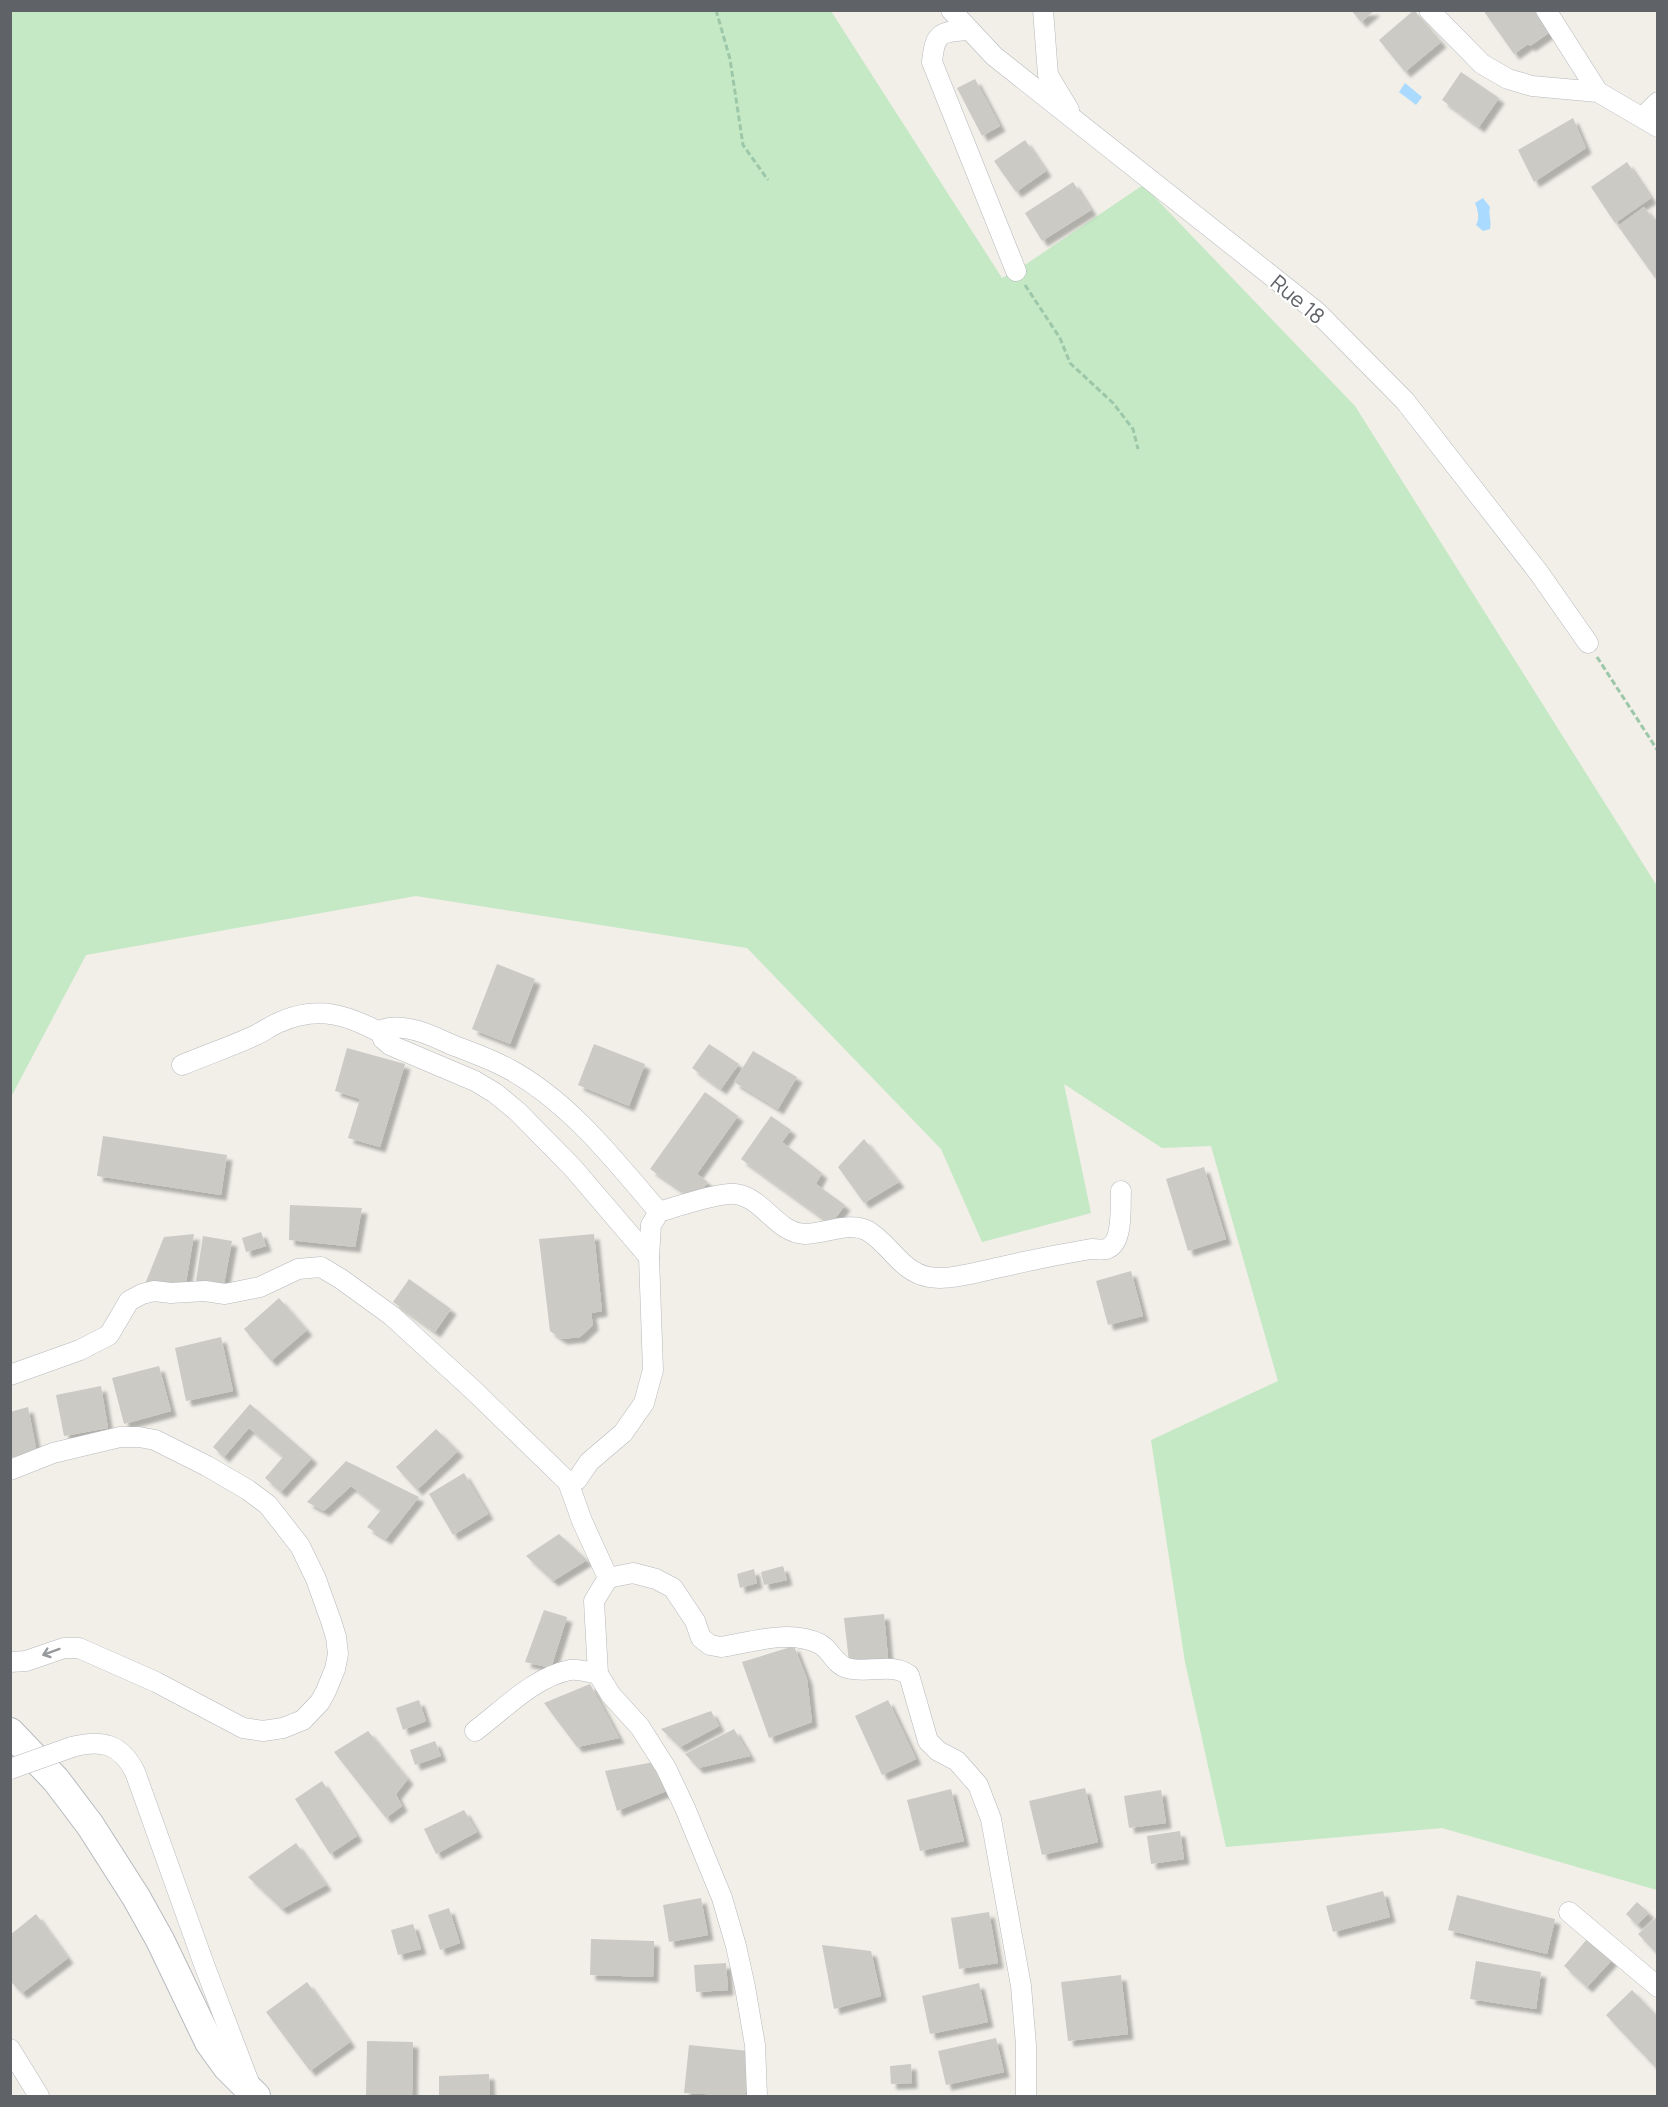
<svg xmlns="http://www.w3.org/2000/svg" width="1668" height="2107" font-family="Manrope,sans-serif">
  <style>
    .green { fill: #c5e8c5 }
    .water { fill: #aadaff }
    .building { fill: #cccac5; filter: url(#shadow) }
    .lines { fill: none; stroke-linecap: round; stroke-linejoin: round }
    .street-casing { stroke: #b5b8bc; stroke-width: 21 }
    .secondary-casing { stroke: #b6babf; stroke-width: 30 }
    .path { stroke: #9cc7a9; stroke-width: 3; stroke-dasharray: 6 3; stroke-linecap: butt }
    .street { stroke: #fff; stroke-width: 20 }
    .secondary { stroke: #fff; stroke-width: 28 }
    .street-bridge-casing { stroke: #b5b8bc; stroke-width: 21; stroke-linecap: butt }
    .street-bridge { stroke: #fff; stroke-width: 20 }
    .oneway { stroke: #979a9d }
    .labels { text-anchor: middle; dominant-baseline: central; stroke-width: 4.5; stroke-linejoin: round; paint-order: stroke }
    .street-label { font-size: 21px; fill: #5f6368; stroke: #fff }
  </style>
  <defs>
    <filter id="shadow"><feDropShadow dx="5.5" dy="5.5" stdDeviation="1.5" flood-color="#0004"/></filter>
  </defs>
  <rect width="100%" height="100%" fill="#f1efe8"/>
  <!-- green -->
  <polygon class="green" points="11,11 831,11 1002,278 1016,271 1143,185 1355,406 1657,886 1657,1890 1442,1828 1226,1847 1185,1662 1151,1440 1278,1381 1211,1146 1162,1148 1064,1084 1091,1213 982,1242 941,1149 747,948 416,896 86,955 11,1097"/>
  <!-- water -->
  <g class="water">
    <polygon points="1405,83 1422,97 1416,105 1399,92"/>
    <path d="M1483,198L1490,207C1488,215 1492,221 1490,229L1483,231L1476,225C1480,219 1478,210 1475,203Z"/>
  </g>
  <!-- building -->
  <g class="building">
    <polygon points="1351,10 1375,10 1361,22"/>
    <polygon points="1414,10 1441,42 1405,72 1379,40"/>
    <polygon points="1483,10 1539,10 1553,30 1530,46 1528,44 1514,54"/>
    <polygon points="1461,72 1499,98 1479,127 1442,100"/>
    <polygon points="975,79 1000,126 982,136 957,88"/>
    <polygon points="1573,118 1586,148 1534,182 1518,150"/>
    <polygon points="1025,140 1046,171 1016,192 994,161"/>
    <polygon points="1627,162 1651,198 1615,223 1591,187"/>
    <polygon points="1073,182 1091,210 1042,241 1025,213"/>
    <polygon points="1644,207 1654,220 1658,217 1658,276 1655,278 1618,226"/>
    <polygon points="497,964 535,979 510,1044 472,1029"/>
    <polygon points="594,1044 645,1064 629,1106 578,1085"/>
    <polygon points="709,1044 739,1064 721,1089 692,1068"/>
    <polygon points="347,1048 405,1064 380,1147 348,1138 360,1099 335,1091"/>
    <polygon points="753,1051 797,1077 778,1109 734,1082"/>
    <polygon points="705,1092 738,1116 697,1174 708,1182 695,1200 650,1169"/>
    <polygon points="771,1116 791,1130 782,1142 822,1173 816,1184 845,1205 831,1224 741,1159"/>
    <polygon points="103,1136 227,1155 221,1195 97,1176"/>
    <polygon points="864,1139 899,1182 864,1203 838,1167"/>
    <polygon points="1204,1167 1226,1239 1188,1251 1166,1179"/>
    <polygon points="290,1205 362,1208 355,1247 289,1240"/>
    <polygon points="261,1232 266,1246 246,1252 242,1238"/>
    <polygon points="194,1234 186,1283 145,1284 164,1237"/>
    <polygon points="594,1234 602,1311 591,1313 593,1325 580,1337 562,1339 550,1331 539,1239"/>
    <polygon points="203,1236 232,1241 224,1284 196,1281"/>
    <polygon points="1131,1271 1143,1316 1108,1325 1096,1281"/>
    <polygon points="409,1279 451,1309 435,1332 393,1302"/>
    <polygon points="279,1298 307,1330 271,1361 244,1329"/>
    <polygon points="221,1337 233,1391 186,1401 175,1348"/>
    <polygon points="159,1366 171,1411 124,1424 112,1378"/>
    <polygon points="101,1386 108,1428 64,1436 56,1395"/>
    <polygon points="250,1404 312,1458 281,1492 265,1478 283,1457 249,1428 224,1457 213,1447"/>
    <polygon points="28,1407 37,1453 10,1458 10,1412"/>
    <polygon points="436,1429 458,1451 417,1490 396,1467"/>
    <polygon points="346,1461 419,1497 386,1539 367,1527 381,1510 351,1486 324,1511 307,1502"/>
    <polygon points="464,1473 488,1514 453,1535 429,1494"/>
    <polygon points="559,1534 587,1560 553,1581 526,1556"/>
    <polygon points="783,1566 787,1580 764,1585 761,1572"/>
    <polygon points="754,1569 757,1583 740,1588 737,1574"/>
    <polygon points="544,1610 567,1617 551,1668 525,1662"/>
    <polygon points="884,1614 888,1658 849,1662 844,1618"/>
    <polygon points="794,1646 807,1679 812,1722 769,1738 742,1662"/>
    <polygon points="590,1684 619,1738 577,1747 544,1703"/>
    <polygon points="419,1700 426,1721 403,1730 396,1708"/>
    <polygon points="888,1700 916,1759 882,1775 855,1716"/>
    <polygon points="711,1711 719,1726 680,1747 661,1729"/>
    <polygon points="734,1729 750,1756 698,1768 685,1754"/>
    <polygon points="368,1731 408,1779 396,1794 402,1806 386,1818 334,1752"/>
    <polygon points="435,1741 441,1756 415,1765 410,1750"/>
    <polygon points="654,1762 669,1790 617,1811 605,1771"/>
    <polygon points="322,1781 357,1836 330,1854 295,1799"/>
    <polygon points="1085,1788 1098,1842 1042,1855 1029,1801"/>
    <polygon points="951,1789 964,1841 920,1851 907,1800"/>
    <polygon points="1161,1790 1166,1823 1129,1828 1124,1796"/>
    <polygon points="464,1810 477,1832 436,1854 424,1829"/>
    <polygon points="1180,1831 1184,1859 1151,1864 1147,1836"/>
    <polygon points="296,1843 326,1885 282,1909 248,1877"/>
    <polygon points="1383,1891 1390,1917 1333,1932 1326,1906"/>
    <polygon points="1457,1895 1555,1919 1547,1954 1448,1930"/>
    <polygon points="701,1898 708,1935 669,1942 663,1905"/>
    <polygon points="1637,1902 1649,1913 1637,1925 1626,1914"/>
    <polygon points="449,1908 460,1943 440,1950 428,1915"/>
    <polygon points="989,1912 998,1963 959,1969 951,1918"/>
    <polygon points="36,1914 68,1958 22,1993 10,1981 10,1935"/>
    <polygon points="1658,1916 1658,1955 1638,1934"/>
    <polygon points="413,1924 421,1949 398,1955 391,1930"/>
    <polygon points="1588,1938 1612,1960 1587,1987 1564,1966"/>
    <polygon points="591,1939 654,1941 653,1977 590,1975"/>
    <polygon points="822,1945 871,1951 881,1996 834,2009"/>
    <polygon points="1476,1961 1541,1972 1536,2009 1470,1999"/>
    <polygon points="726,1963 728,1990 696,1992 694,1965"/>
    <polygon points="1121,1975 1128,2034 1068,2041 1061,1982"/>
    <polygon points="307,1982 350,2042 310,2071 266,2012"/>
    <polygon points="979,1983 988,2022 930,2034 922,1996"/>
    <polygon points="1632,1990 1658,2017 1658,2064 1655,2067 1606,2015"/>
    <polygon points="996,2038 1004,2072 946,2085 938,2051"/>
    <polygon points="367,2041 413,2042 412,2096 366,2096"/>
    <polygon points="689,2045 749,2051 745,2096 684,2093"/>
    <polygon points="911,2064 912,2083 891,2084 890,2066"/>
    <polygon points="489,2074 490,2096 439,2096 439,2076"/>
  </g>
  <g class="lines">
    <!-- street casing -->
    <g class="street-casing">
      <g id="street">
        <polyline points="951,10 994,56 1317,312 1405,401 1539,573 1588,643"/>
        <polyline points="1043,10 1048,75 1069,110"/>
        <polyline points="1429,10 1482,64 1508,79 1532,86 1598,92 1658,127"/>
        <polyline points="1546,10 1598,92"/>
        <path d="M969,30C940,32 935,32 932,62L1016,271"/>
        <polyline points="1643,117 1658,102"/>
        <path d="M182,1065C206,1055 232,1046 256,1035C264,1031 272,1025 280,1022C319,1005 348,1015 383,1034"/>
        <path d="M649,1257L573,1168L518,1112L495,1093L475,1081L390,1045L383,1039L384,1029C405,1023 431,1035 450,1044C470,1052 491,1059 509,1069C570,1102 615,1161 659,1212"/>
        <polyline points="10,1375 80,1350 109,1335 129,1301 142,1294 154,1291 171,1293 205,1291 225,1294 260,1287 298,1269 321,1267 341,1279 392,1316 471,1388 568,1482"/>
        <polyline points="10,1470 53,1453 120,1437 139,1437 155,1440 207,1466 248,1490 268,1505 300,1546 316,1579 331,1621 336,1637 338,1654 335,1669 326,1691 320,1702 303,1720 283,1728 263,1731 243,1728 156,1682 79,1648 64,1648 26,1661 10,1662"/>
        <path d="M608,1578L633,1573L656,1579L673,1588L695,1621L701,1638L710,1645L721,1647C753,1642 790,1629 820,1644C831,1650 834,1664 847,1668C868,1674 891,1662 909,1675L928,1741L938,1751L957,1761L978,1785L991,1819L1021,1986L1026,2045V2096"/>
        <path d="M598,1674L594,1601L608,1578L582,1521L568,1482L577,1480L589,1462L623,1433L644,1403L653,1370L649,1257L651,1225L659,1212C674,1207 722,1192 735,1194C763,1197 776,1233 805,1234C824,1234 850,1221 868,1231C891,1245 901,1272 929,1277C948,1281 982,1271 1001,1267C1031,1260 1061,1254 1091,1249C1096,1249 1102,1250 1106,1249C1124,1244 1120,1206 1121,1191"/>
        <path d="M475,1731C503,1710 534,1677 570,1670C578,1669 589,1672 598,1674L611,1695L640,1727L666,1768L685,1808L722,1898L736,1946L745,1987L755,2045L757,2096"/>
        <path d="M72,1747C102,1739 121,1744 135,1772L205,1967L250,2085"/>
        <polyline points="1569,1912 1658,1987"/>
        <polyline points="10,2049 39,2096"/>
      </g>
    </g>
    <!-- secondary casing -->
    <g class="secondary-casing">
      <polyline id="secondary" points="10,1732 56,1780 90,1825 136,1897 160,1940 209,2042 227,2067 256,2096"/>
    </g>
    <!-- path -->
    <g class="path">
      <polyline points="716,10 730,59 743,145 768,180"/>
      <polyline points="1025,285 1060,338 1070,363 1113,403 1133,429 1138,449"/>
      <polyline points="1597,657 1658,751"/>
    </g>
    <!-- street -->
    <use href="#street" class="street"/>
    <!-- secondary -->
    <use href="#secondary" class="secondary"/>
    <!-- street-bridge casing -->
    <g class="street-bridge-casing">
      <polyline id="street-bridge" points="10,1769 72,1747"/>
    </g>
    <!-- street-bridge -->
    <use href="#street-bridge" class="street-bridge"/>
  </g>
  <!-- one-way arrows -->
  <defs><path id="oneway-shaft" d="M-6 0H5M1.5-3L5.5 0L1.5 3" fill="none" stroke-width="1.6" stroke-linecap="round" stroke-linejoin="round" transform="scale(1.5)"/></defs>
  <use class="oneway" href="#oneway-shaft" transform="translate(51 1652) rotate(160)"/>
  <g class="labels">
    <!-- street labels -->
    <g class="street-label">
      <text transform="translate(1298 299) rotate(40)">Rue 18</text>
    </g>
  </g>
  <!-- border -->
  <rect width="1668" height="2107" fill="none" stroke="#5f6368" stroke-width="24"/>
</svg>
